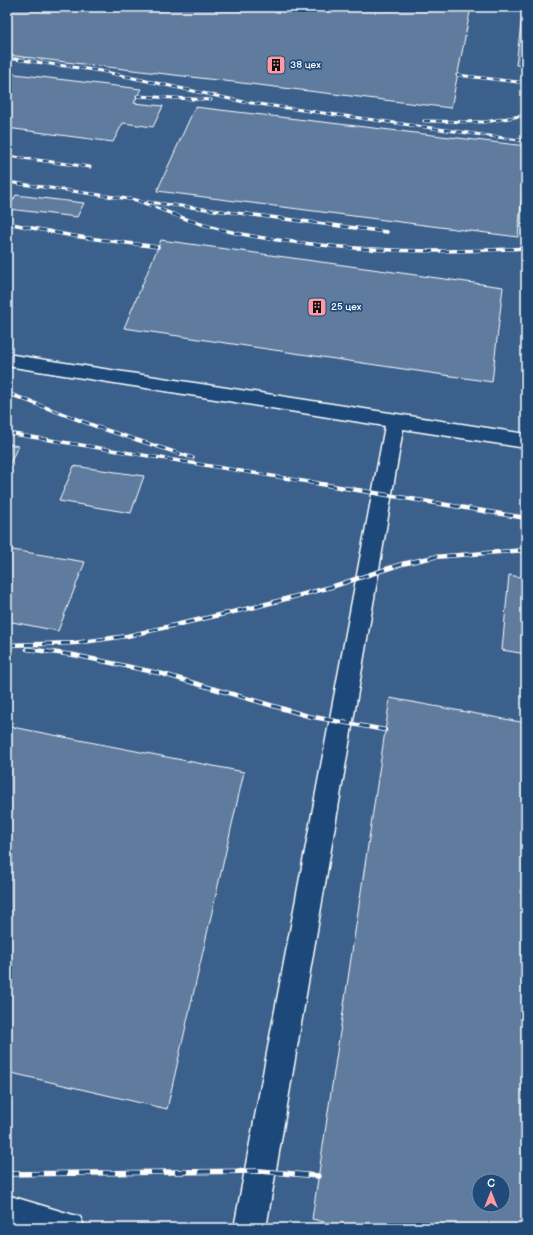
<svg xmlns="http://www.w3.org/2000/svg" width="533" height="1235" font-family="'Balsamiq Sans',sans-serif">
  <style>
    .built { fill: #3b618b; fill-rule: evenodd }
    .building { fill: #5e7c9f; stroke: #fff; fill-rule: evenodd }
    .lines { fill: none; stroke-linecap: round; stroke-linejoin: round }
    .minor-casing { stroke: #fff; stroke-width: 3 }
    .minor { fill: #1f4a7a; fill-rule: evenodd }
    .rail-far3-casing { stroke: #fff; stroke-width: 3 }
    .rail-far2-casing { stroke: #fff; stroke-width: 3.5 }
    .rail-far1-casing { stroke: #fff; stroke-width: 4.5 }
    .rail-casing { stroke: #fff; stroke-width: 5.5 }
    .rail-far3 { stroke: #1f4a7a; stroke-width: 2; stroke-dasharray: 6; stroke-linecap: butt }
    .rail-far2 { stroke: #1f4a7a; stroke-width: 2.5; stroke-dasharray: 8; stroke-linecap: butt }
    .rail-far1 { stroke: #1f4a7a; stroke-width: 3; stroke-dasharray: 9; stroke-linecap: butt }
    .rail { stroke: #1f4a7a; stroke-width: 4; stroke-dasharray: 12; stroke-linecap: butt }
    .labels { text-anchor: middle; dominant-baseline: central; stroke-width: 3.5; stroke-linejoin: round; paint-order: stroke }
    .far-poi-label { font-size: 10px; fill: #fff; stroke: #1f4a7a; text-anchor: start }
  </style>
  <rect width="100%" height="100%" fill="#2c5582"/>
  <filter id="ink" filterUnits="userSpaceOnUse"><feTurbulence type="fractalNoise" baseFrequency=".025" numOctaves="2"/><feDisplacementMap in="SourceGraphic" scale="8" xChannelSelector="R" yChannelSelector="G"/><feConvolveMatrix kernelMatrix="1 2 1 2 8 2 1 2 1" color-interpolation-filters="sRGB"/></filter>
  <g filter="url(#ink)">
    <!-- built -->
    <path class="built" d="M7,7H526V1228H7ZM479,1181H503V1205H479Z"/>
    <!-- building -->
    <g class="building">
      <polygon points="7,7 471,7 451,108 7,55"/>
      <polygon points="523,7 526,7 526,66 516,65"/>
      <polygon points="7,73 141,89 134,103 163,106 153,127 123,123 113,142 7,128"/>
      <polygon points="195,107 526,146 518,237 157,191"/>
      <polygon points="16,195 84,203 77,217 8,209"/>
      <polygon points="161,240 503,287 492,382 124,328"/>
      <polygon points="7,444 18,446 7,470"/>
      <polygon points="74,466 144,476 131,513 59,501"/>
      <polygon points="7,549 85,562 58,631 7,621"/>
      <polygon points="509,575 526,578 526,654 502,650"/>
      <path d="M390,698L526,723V1228H348L312,1219ZM479,1181H503V1205H479Z"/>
      <polygon points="7,726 244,772 167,1109 7,1072"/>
    </g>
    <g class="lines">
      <!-- minor casing -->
      <g class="minor-casing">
        <g id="minor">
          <polygon points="7,354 526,434 526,448 403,429 266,1228 234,1228 385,426 7,366"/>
          <polygon points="7,1195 80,1217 85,1228 16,1228 7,1225"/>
        </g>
      </g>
      <!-- minor -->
      <use href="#minor" class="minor"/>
      <!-- rail-far3 casing -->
      <g class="rail-far3-casing">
        <g id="rail-far3">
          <polyline points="7,58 101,71 244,102 526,141"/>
          <polyline points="457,75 526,83"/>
          <polyline points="137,96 211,100"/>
          <polyline points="424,121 485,122 526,115"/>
          <polyline points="7,156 90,167"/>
          <polyline points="7,182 136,200 175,215"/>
          <polyline points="148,202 254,215"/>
        </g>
      </g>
      <!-- rail-far2 casing -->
      <g class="rail-far2-casing">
        <g id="rail-far2">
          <path d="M173,214C214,231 258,238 302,243C377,252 451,253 526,248"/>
          <polyline points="246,214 387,232"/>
          <polyline points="7,223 73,236 158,247"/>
          <polyline points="519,226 526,226"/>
          <polyline points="7,393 103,429 193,458"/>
          <polyline points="7,433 315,483"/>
        </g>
      </g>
      <!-- rail-far1 casing -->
      <g class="rail-far1-casing">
        <g id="rail-far1">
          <polyline points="309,482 526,518"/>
          <polyline points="7,645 75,643 127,636 255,607 331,587 402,564 434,557 526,550"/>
          <polyline points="27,649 74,655 163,674 308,716 385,730"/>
        </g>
      </g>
      <!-- rail casing -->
      <g class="rail-casing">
        <polyline id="rail" points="7,1174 260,1171 318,1176"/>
      </g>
      <!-- rail-far3 -->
      <use href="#rail-far3" class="rail-far3"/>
      <!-- rail-far2 -->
      <use href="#rail-far2" class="rail-far2"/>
      <!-- rail-far1 -->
      <use href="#rail-far1" class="rail-far1"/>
      <!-- rail -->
      <use href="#rail" class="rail"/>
    </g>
  </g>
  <!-- icons -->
  <defs>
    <g id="building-square" transform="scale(1)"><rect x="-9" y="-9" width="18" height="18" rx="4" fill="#ff9aa2" stroke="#1f4a7a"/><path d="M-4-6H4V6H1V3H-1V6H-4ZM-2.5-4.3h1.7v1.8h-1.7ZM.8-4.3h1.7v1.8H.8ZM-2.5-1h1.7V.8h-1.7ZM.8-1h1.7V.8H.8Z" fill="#111"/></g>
  </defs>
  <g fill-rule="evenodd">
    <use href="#building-square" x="276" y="65"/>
    <use href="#building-square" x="317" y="307"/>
  </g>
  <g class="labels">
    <!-- far-poi labels -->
    <g class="far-poi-label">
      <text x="290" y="65">38 цех</text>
      <text x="331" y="307">25 цех</text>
    </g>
  </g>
  <!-- margin -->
  <rect width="533" height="1235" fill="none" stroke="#1f4a7a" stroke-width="24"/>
  <rect x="12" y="12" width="509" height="1211" fill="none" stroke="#fff" stroke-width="1.5" filter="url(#ink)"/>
  <!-- north arrow -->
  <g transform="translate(491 1193)"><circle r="19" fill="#1f4a7a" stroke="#7992af"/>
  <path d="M0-3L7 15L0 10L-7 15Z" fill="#ff9aa2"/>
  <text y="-6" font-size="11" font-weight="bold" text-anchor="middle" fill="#ffffff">С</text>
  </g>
</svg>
